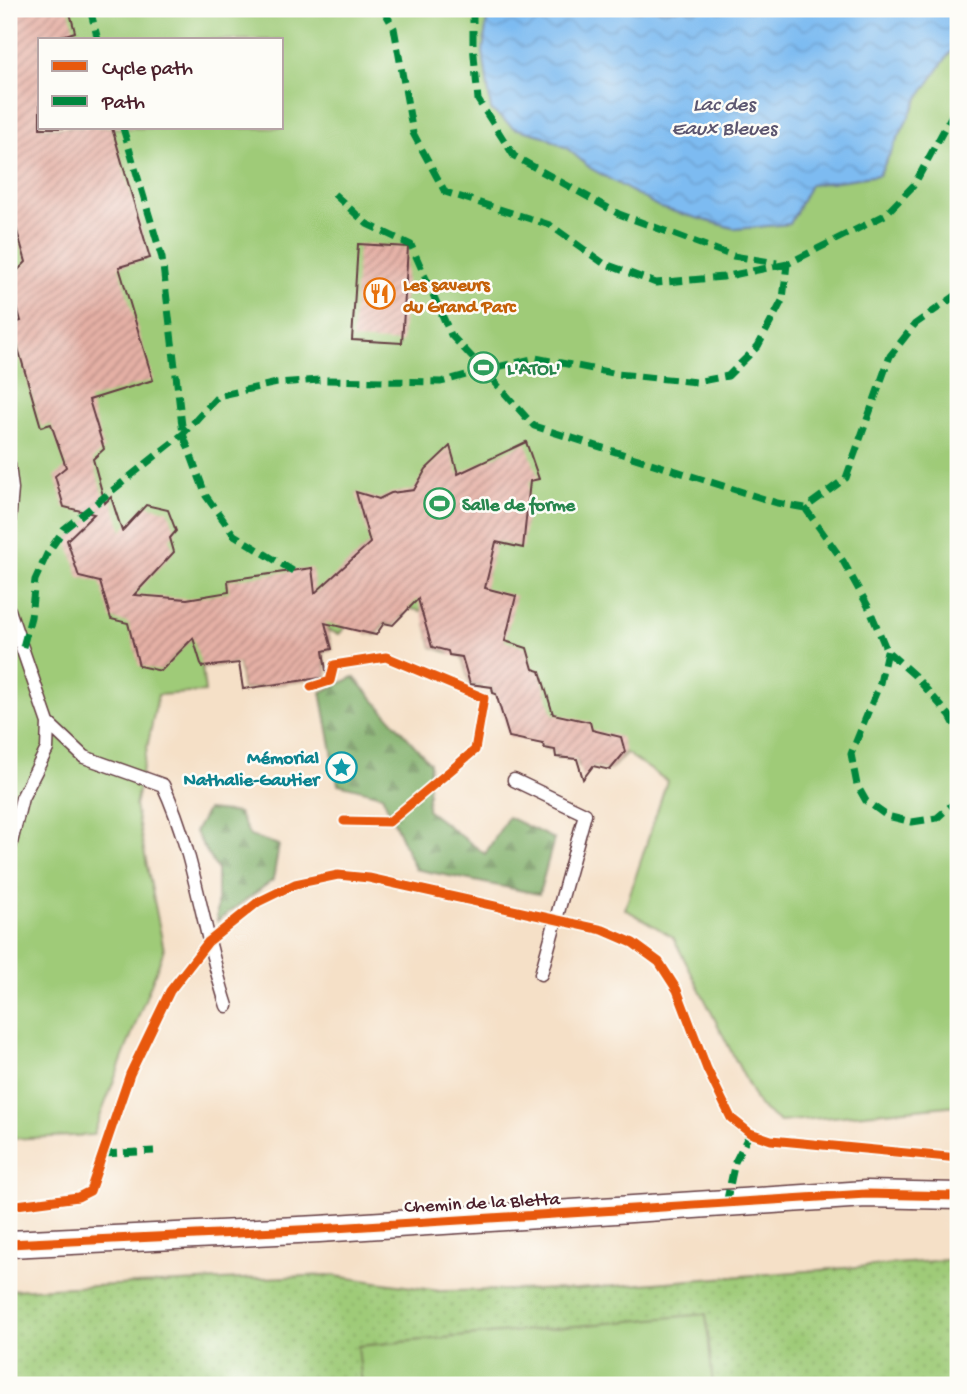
<svg xmlns="http://www.w3.org/2000/svg" width="967" height="1394" viewBox="0 0 967 1394" font-family="'Gochi Hand',sans-serif">
	<style>
		.grass { fill: url(#grass-dots); stroke: #747552; stroke-width: 2 }
		.forest { fill: url(#forest-firs); stroke: #64674a; stroke-width: 2 }
		.garden { fill: #9fcb78; stroke: #747552; stroke-width: 2; fill-rule: evenodd }
		.water { fill: url(#water-waves); stroke: #646d8e; stroke-width: 2 }
		.building { fill: url(#building-hatch) }
		.lines { fill: none; stroke-linecap: round; stroke-linejoin: round }
		.service-casing { stroke: #643c42; stroke-width: 15 }
		.minor-casing { stroke: #643c42; stroke-width: 29 }
		.service { stroke: #fff; stroke-width: 12 }
		.minor { stroke: #fff; stroke-width: 26 }
		.quiet { stroke: #00873e; stroke-width: 7; stroke-dasharray: 14 7; stroke-linecap: butt }
		.cycleway-casing { stroke: #fdfcf7; stroke-width: 13 }
		.cycleway { stroke: #e8590c; stroke-width: 9 }
		.labels { text-anchor: middle; stroke-width: 5; stroke-linejoin: round; paint-order: stroke }
		.food-label { font-size: 19px; font-weight: bold; fill: #c56008; stroke: #fdfcf7; text-anchor: start }
		.leisure-label { font-size: 19px; font-weight: bold; fill: #27864d; stroke: #fdfcf7; text-anchor: start }
		.culture-label { font-size: 19px; font-weight: bold; fill: #0d838f; stroke: #fdfcf7; text-anchor: end }
		.street-label { font-size: 19px; fill: #4a1f2b; stroke: #fdfcf7 }
		.water-label { font-size: 21px; font-style: italic; fill: #5c5670; stroke: #fdfcf7 }
	</style>
	<defs>
		<pattern id="grass-dots" width="8" height="8" patternUnits="userSpaceOnUse" patternTransform="scale(1.75)"><rect width="8" height="8" fill="#9fcb78"/><path d="M2 2h.1M6 6h.1" fill="none" stroke="#8aae68" stroke-width="1.8" stroke-linecap="round"/></pattern>
		<pattern id="forest-firs" width="22" height="20" patternUnits="userSpaceOnUse" patternTransform="scale(1.75)"><rect width="22" height="20" fill="#7faf68"/><path d="M5 1l3.5 6h-7zM16 11l3.5 6h-7z" fill="#6a8e56"/></pattern>
		<pattern id="water-waves" width="16" height="10" patternUnits="userSpaceOnUse" patternTransform="scale(1.75)"><rect width="16" height="10" fill="#7dbbf1"/><path d="M0 5q4-4 8 0t8 0" fill="none" stroke="#6ea0cf"/></pattern>
		<pattern id="building-hatch" width="6" height="6" patternUnits="userSpaceOnUse" patternTransform="scale(1.75)"><rect width="6" height="6" fill="#e5b0a5"/><path d="M-1 1l2-2M0 6l6-6M5 7l2-2" fill="none" stroke="#bc8f87"/></pattern>
	</defs>
	<rect width="100%" height="100%" fill="#fdfcf7"/>
	<filter id="ink" filterUnits="userSpaceOnUse"><feTurbulence type="fractalNoise" baseFrequency=".0143" numOctaves="2"/><feDisplacementMap in="SourceGraphic" scale="14" xChannelSelector="R" yChannelSelector="G"/><feConvolveMatrix kernelMatrix="1 2 1 2 8 2 1 2 1" color-interpolation-filters="sRGB"/></filter>
	<filter id="wash" filterUnits="userSpaceOnUse"><feTurbulence type="fractalNoise" baseFrequency=".00686" numOctaves="4" result="noise"/><feDisplacementMap in="SourceGraphic" scale="28" xChannelSelector="R" yChannelSelector="G"/><feGaussianBlur stdDeviation="1.57" result="paint"/><feColorMatrix in="noise" values="0 0 0 0 0 0 0 0 0 0 0 0 0 0 0 0 0 1.4 0 .05"/><feComposite in="paint" operator="in"/></filter>
	<g filter="url(#wash)">
		<rect width="100%" height="100%" fill="#f5e0c7"/>
		<path class="grass" d="M958,1259V1385H9V1290L328,1275L440,1291L578,1289Z"/>
		<path class="forest" d="M354,677L430,763L427,810L485,854L508,817L554,839L539,894L415,869L382,795L338,784L321,692Z
			M207,810L238,813L250,836L279,845L273,880L217,921V869L195,832Z"/>
		<path class="garden" d="M9,9H958V1105L780,1122L759,1106L673,937L625,909L667,781L626,753L610,770L594,766L591,769L579,767L576,755L570,754L566,758L556,757L555,750L544,748L541,736L502,696L493,693L491,685L481,683L480,686L470,684L462,657L432,647L426,624L434,614L403,607L404,614L393,625L384,624L376,635L367,633L365,627L351,622L339,634L327,630L332,649L323,651L327,677L243,689L239,663L202,667L205,692L158,695L135,806L164,950L93,1135L9,1139ZM40,40H282V128H40Z
			M706,1314L713,1385H362L358,1346Z"/>
		<path class="water" d="M488,9H958V41L918,99L879,175L810,185L790,224L736,229L661,208L590,168L568,149L544,136L514,128L491,110L483,52Z"/>
		<g id="blocks">
			<path class="building" d="M9,9H69L75,32L49,40H40V128H112L150,258L119,267L153,380L89,400L104,449L93,459L105,503L111,497L122,531L146,505L168,510L176,531L170,538L174,552L134,595L187,599L229,592L228,580L312,568L315,593L370,543L356,492L379,499L391,493L414,490L426,469L450,446L458,474L526,442L539,479L530,481L523,548L496,542L485,588L516,596L505,641L527,648L533,669L540,671L553,714L590,722L592,730L621,737L625,752L610,770L593,766L583,779L577,759L556,757L555,750L544,748L543,744L509,737L496,694L493,693L492,687L470,684L462,657L449,655L448,651L432,647L418,599L393,625L384,623L376,635L325,623L332,649L323,651L327,677L243,689L239,663L202,667L193,638L161,671L139,666L128,623L111,619L100,582L79,577L67,540L94,514L64,507L55,476L66,467L51,424L41,427L11,324L21,321L9,279L26,262L9,204Z
				M358,244L408,247L402,343L352,340Z"/>
		</g>
	</g>
	<g filter="url(#ink)">
		<use href="#blocks" fill-opacity="0" stroke="#643c42" stroke-width="2"/>
		<g class="lines">
			<defs>
				<path id="service" d="M9,465L12,489L9,523
					M9,610L48,723L84,757L163,785C195,853 203,934 227,1006
					M514,780L585,814L541,974
					M9,851L22,798L47,749L48,723"/>
				<path id="minor" d="M9,1244L319,1229L866,1194L958,1196"/>
			</defs>
			<use href="#service" class="service-casing"/>
			<use href="#minor" class="minor-casing"/>
			<use href="#service" class="service"/>
			<use href="#minor" class="minor"/>
			<path class="quiet" d="M90,9L98,40
				M383,9L394,28L413,133L445,192L550,225L603,263L656,283L723,277L787,264
				M473,9V44L478,100L514,156L619,214L733,256L777,263
				M123,128L162,258L183,434L206,496L234,535L293,571
				M334,194L367,224L411,245L451,335L484,370L536,358L618,374L696,382L728,376L758,346L783,299L787,264L885,215L914,185L958,104
				M805,508L843,561L869,608L887,651L914,675L950,716L958,731
				M23,647L31,617L35,580L47,554L64,529L183,434L218,396L277,383L321,380L441,382L484,370L534,426L777,503L805,508L846,478L890,356L915,324L958,294
				M887,651L880,683L851,754L857,785L866,801L887,816L912,822L937,818L953,804L958,794
				M103,1154L154,1151
				M726,1204L735,1162L750,1133"/>
			<defs>
				<path id="cycleway" d="M311,687L330,681L334,665L386,657L484,698L475,750L389,822L344,821
					M9,1206L78,1197L90,1191L130,1074L170,991L208,942L258,902L295,884L338,875L369,878L603,930L633,943L659,962L677,990L707,1069L731,1118L750,1133L771,1140L958,1158
					M9,1244L319,1229L866,1194L958,1196"/>
			</defs>
			<use href="#cycleway" class="cycleway-casing"/>
			<use href="#cycleway" class="cycleway"/>
		</g>
	</g>
	<defs>
		<symbol id="restaurant-ring" viewBox="-11 -11 22 22"><circle r="9.5" fill="#fdfcf7" stroke="#e8710a" stroke-width="1.5"/><path d="M-5-6h1v4h1v-4h1v4h1v-4h1v5L-1.5 .5V6h-2V.5L-5-1ZM5-6V6H3V1.5H1.5Q1.5-4 5-6Z" fill="#e8710a"/></symbol>
		<symbol id="stadium-ring" viewBox="-11 -11 22 22"><circle r="9.5" fill="#fdfcf7" stroke="#2e9e5b" stroke-width="1.5"/><path d="M0-5a6.5 5 0 1 0 0 10a6.5 5 0 1 0 0-10ZM-3.5-1.8h7v3.6h-7Z" fill="#2e9e5b"/></symbol>
		<symbol id="sight-ring" viewBox="-11 -11 22 22"><circle r="9.5" fill="#fdfcf7" stroke="#0f9aa8" stroke-width="1.5"/><path d="M0-6L1.8-2.2L6-1.7L2.9 1.2L3.7 5.4L0 3.3L-3.7 5.4L-2.9 1.2L-6-1.7L-1.8-2.2Z" fill="#0f9aa8"/></symbol>
	</defs>
	<g fill-rule="evenodd">
		<use href="#restaurant-ring" x="362" y="276" width="35" height="35"/>
		<use href="#stadium-ring" x="466" y="350" width="35" height="35"/>
		<use href="#stadium-ring" x="422" y="486" width="35" height="35"/>
		<use href="#sight-ring" x="324" y="750" width="35" height="35"/>
	</g>
	<g class="labels">
		<g class="food-label">
			<text x="403" y="290">Les saveurs<tspan x="403" dy="22">du Grand Parc</tspan></text>
		</g>
		<g class="leisure-label">
			<text x="507" y="374">L'ATOL'</text>
			<text x="462" y="510">Salle de forme</text>
		</g>
		<g class="culture-label">
			<text x="319" y="763">Mémorial<tspan x="319" dy="22">Nathalie-Gautier</tspan></text>
		</g>
		<g class="street-label">
			<text transform="translate(482 1201) rotate(-3)" y="7">Chemin de la Bletta</text>
		</g>
		<g class="water-label">
			<text x="724" y="110">Lac des<tspan x="724" dy="24">Eaux Bleues</tspan></text>
		</g>
	</g>
	<rect width="967" height="1394" fill="none" stroke="#fdfcf7" stroke-width="35"/>
	<rect x="38" y="38" width="245" height="91" fill="#fdfcf7" stroke="#b5a4a5" stroke-width="2"/>
	<rect x="52" y="61" width="35" height="10" fill="#e8590c" stroke="#b5a4a5" stroke-width="2"/>
	<text x="102" y="74" font-size="21" fill="#4a1f2b">Cycle path</text>
	<rect x="52" y="96" width="35" height="10" fill="#00873e" stroke="#b5a4a5" stroke-width="2"/>
	<text x="102" y="108" font-size="21" fill="#4a1f2b">Path</text>
</svg>
